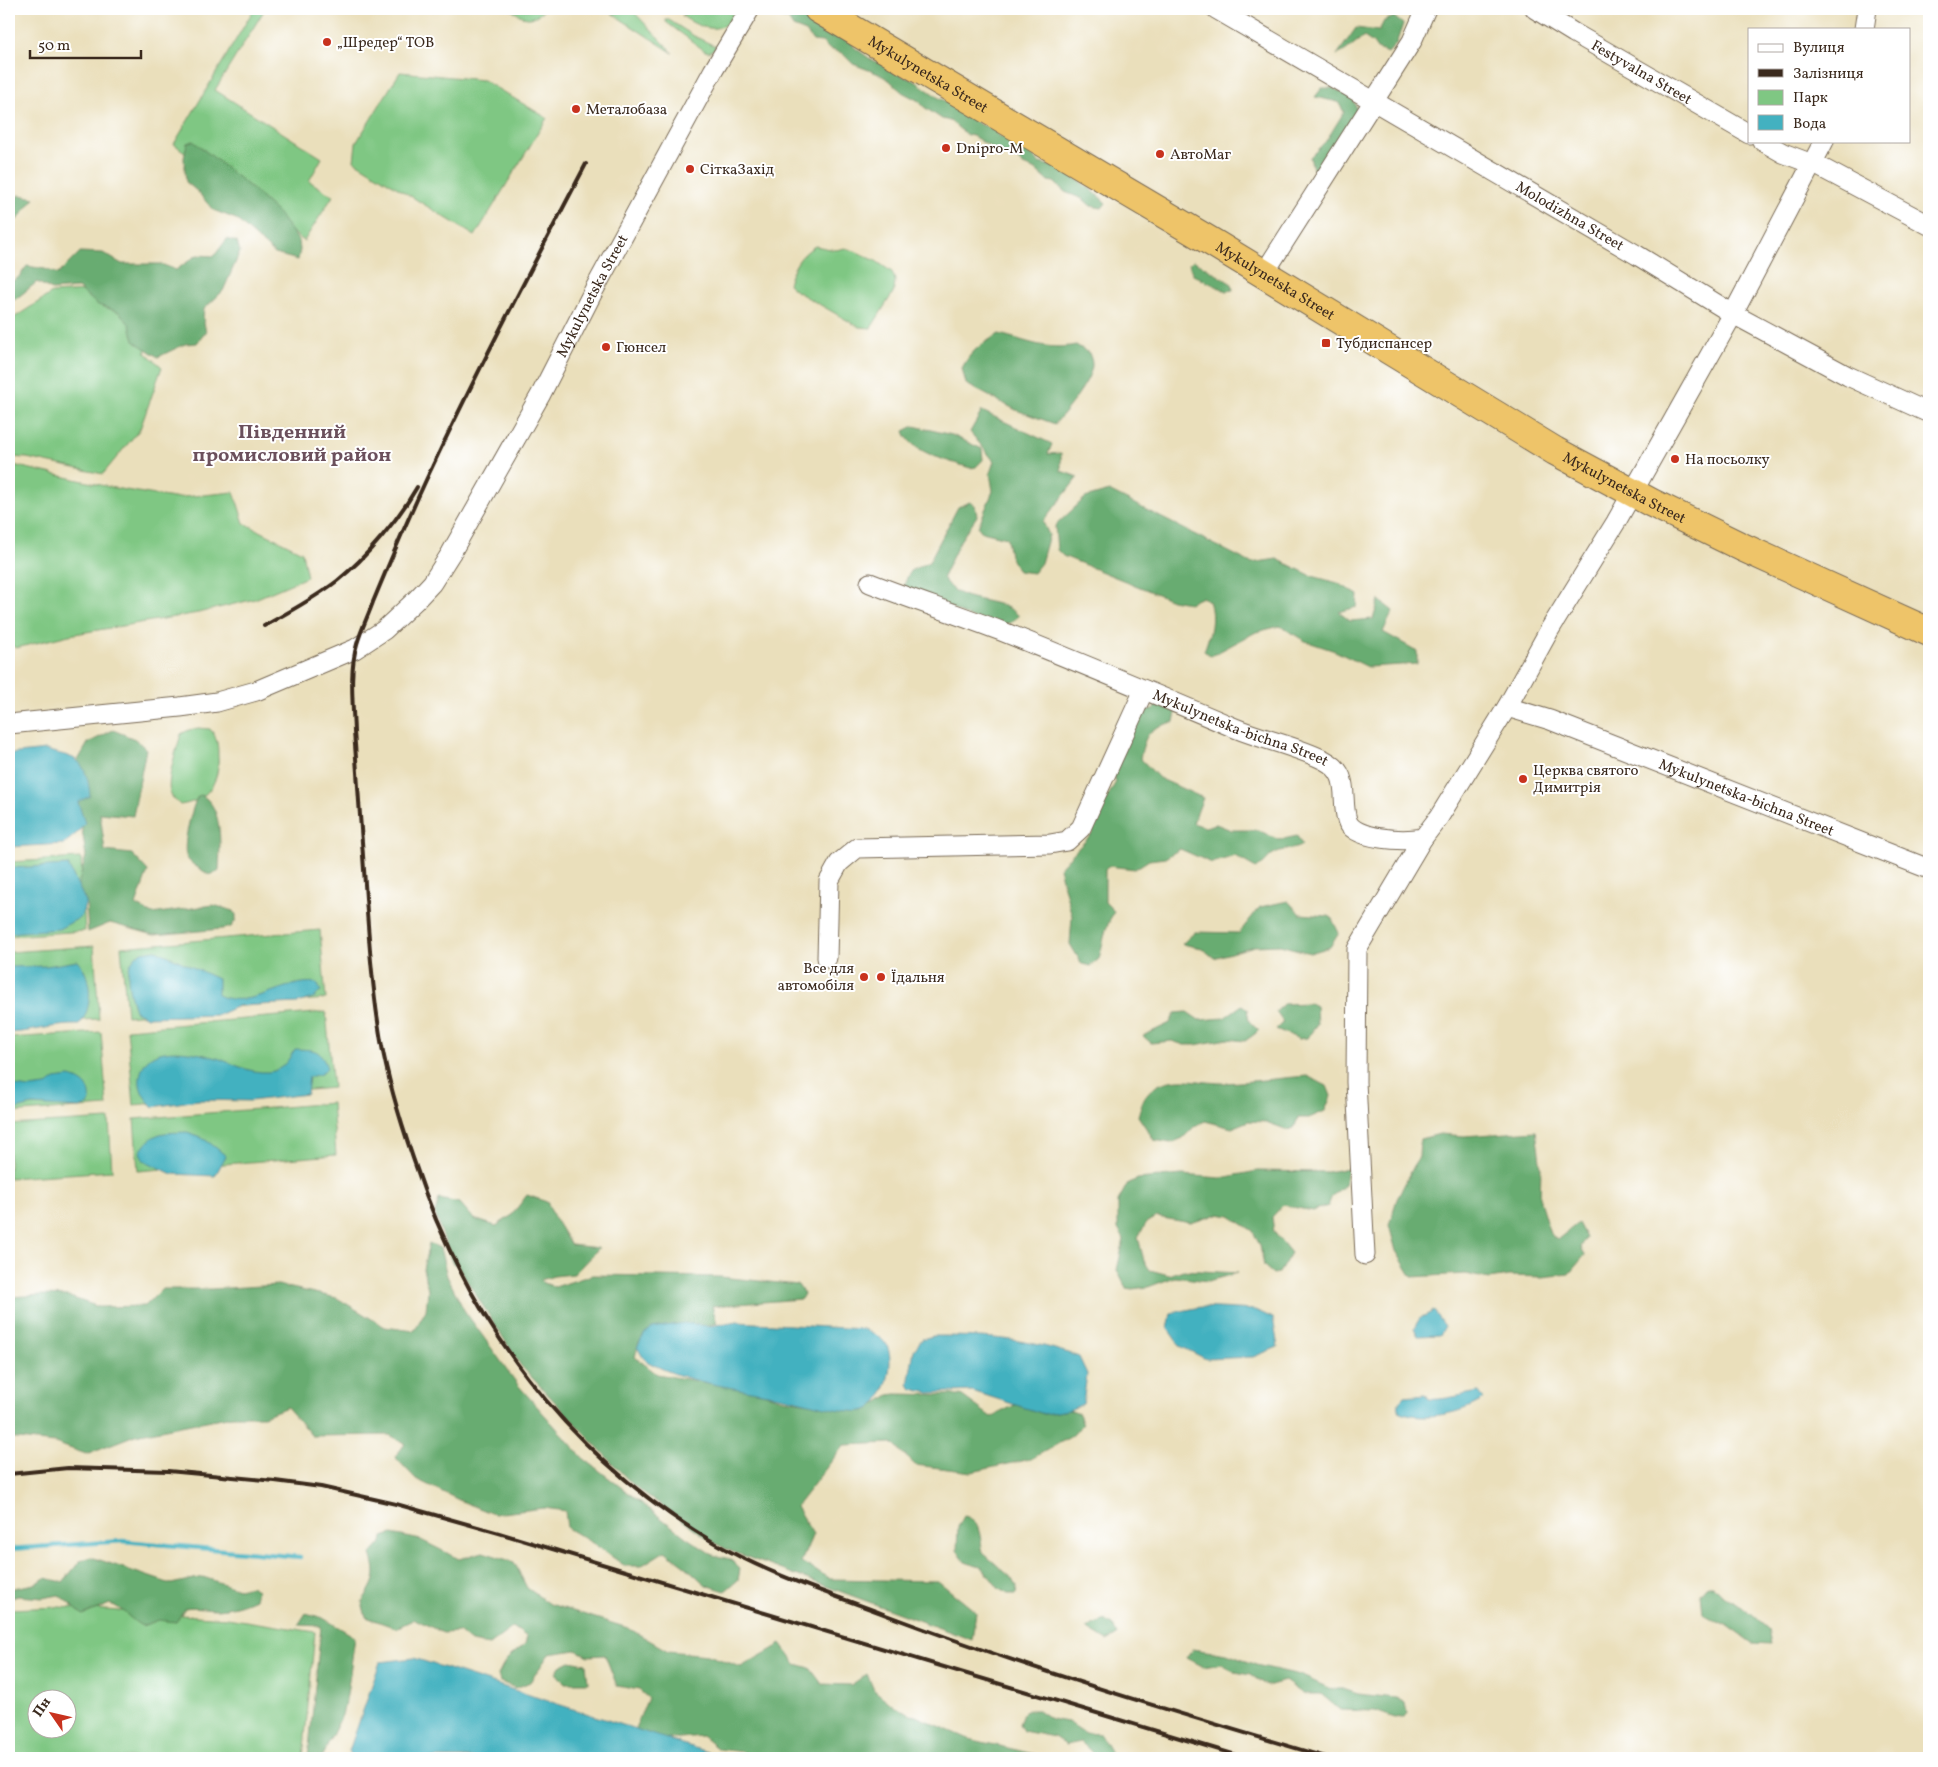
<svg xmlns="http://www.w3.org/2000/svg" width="1938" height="1767" viewBox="0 0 1938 1767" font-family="Vollkorn,serif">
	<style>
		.green { fill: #7fc783; stroke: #5d7850; fill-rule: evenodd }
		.forest { fill: #67ac71; stroke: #516b48 }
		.water { fill: #43b1c0; stroke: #3f6e6f }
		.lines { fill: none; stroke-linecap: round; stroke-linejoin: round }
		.stream { stroke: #43b1c0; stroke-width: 4.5 }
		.minor-casing { stroke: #786955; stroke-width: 21 }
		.highway-casing { stroke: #786955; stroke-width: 30 }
		.minor { stroke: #fff; stroke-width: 19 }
		.highway { stroke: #eec469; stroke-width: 28 }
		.rail { stroke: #3b2a1e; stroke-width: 4 }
		.poi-dot { fill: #c8321e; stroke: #fff; stroke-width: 2 }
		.labels { text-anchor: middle; stroke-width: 4; stroke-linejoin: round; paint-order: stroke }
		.poi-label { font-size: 15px; fill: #3b2a1e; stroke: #fff; text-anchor: start }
		.street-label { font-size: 15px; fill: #3b2a1e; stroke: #fff }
		.district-label { font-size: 20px; font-weight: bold; fill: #6b505c; stroke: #fff }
	</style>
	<rect width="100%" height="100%" fill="#fff"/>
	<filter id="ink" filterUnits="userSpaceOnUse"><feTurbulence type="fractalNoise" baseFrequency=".02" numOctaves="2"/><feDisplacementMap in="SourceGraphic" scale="10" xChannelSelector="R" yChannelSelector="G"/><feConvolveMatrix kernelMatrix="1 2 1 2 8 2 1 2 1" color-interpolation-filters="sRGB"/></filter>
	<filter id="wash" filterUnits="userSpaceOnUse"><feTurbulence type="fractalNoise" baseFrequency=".0096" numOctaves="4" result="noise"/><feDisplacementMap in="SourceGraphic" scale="20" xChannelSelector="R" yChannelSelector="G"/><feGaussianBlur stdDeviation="1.12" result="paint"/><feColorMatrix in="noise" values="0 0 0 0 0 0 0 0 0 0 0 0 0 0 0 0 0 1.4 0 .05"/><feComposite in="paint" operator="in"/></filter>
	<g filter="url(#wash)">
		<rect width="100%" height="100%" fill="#eadfbb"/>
		<path class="green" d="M254,9H265L215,90L322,158L309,181L333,196L304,241L174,144Z
			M510,9H545C529,23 526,19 510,9Z
			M605,9H631L673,53Z
			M687,9H737C725,37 702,30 682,16Z
			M666,20H669L694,36L717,47L709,52L705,51L666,22Z
			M400,72L483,80L547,118L475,236L354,161L356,143Z
			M815,246L836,250L845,248L855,251L876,261L892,272L895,280L894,291L871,328L859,327L796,291L788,284C793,267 800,255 815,246Z
			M103,290L156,330L145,352L162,367L140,429L103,474L27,458L9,457V321L52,293Z
			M9,464L114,488L173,498L234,492L244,523L302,552L307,577L255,599L198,613L69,635L16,648L9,644Z
			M198,728L210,729C217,737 218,744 218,755C220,782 208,801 180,805C177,802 172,798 170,793C166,779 177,749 181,734L189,730Z
			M81,858L85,931L9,936V862Z
			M320,930L326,999L127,1016L121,947Z
			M94,946L99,1019L9,1024V952Z
			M326,1012L333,1088L134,1105L127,1029Z
			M101,1032L107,1106L9,1113V1038Z
			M332,1103L336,1155L138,1171L134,1119Z
			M109,1119L112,1171L9,1178V1125Z
			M59,1607L227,1618L315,1632L303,1758H9V1609ZM38,1700H68V1730H38Z"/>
		<path class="forest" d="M769,9H785L787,12L795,11L810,22L823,26L829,33H837L851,41L854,47L873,61L889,65L893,72L915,81L939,98L952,104L958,111L967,113L979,124L994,129L999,136L1005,137L1029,151L1039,163L1056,167L1068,173L1093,191L1106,203L1102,208L1091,206L1083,199L1065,192L1054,182L1048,181L1036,170L1023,165L1016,158L1001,154L973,136L967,135L950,121L942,119L924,107L919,101L902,92L889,80L879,74L853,64L842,53L829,49L822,42L813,41L806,32L793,27L788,19C782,18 772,15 769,9Z
			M1394,17L1403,24L1396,44L1388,53L1377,49L1373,43L1364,37C1353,43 1348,51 1337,55L1356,28L1379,31L1384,21Z
			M1322,88H1333L1353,99L1357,110L1322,170L1313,169L1310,157L1326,141L1344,112L1338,102L1315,97Z
			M193,141L249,186L277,212L299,241L300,250L298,260L275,254L236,219L213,210L198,192L186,182L184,158L187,143Z
			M20,195L35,198L17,220L9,214V200Z
			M227,239L237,242L240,252L223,291L204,309L203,318L206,332L197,343L185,344L158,357L134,341L130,325L119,312L98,305L78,288L52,290L37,282L16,299H12L9,293V283L18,278L27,266L45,269L58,274L80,252L103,253L122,264H161L176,270L197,255L214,256Z
			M1193,260L1232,284L1233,290L1226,291L1193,275L1189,264Z
			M999,334C1028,341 1046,351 1076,345L1089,353C1090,356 1092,360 1092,364C1093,379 1065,412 1055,424L1016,410L966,384L962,368C972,349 982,344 999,334Z
			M982,411L1052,444L1048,454L1061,453V471L1078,477L1043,522L1049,535L1041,563L1033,573L1018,571L1010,556L1007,538L982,532L978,527L993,491L990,473L994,461L970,432Z
			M914,426L952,435L982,449L983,460L976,467L970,468C950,461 910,453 904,431Z
			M1109,491L1251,563L1277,559L1312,576L1338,583L1358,595L1357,607L1339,612L1350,621L1373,619L1379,600L1393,611L1383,632L1417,651V664L1368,667L1335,651L1305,641L1280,626L1256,632L1211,656L1204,651C1210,635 1215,618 1209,601L1202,597L1189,603L1172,600L1063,556L1057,550L1055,526L1085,498Z
			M970,502L975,505L977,516L960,541L943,577C956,607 999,594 1019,616L1010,623L992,626L907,591L904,585L910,571L929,562L958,507Z
			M1159,703L1176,711L1174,722C1148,728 1146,733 1140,758L1159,778L1203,798L1193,823L1205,827L1216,824L1231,830H1258L1279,840L1297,836L1302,845C1293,851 1284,848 1275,853C1267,857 1266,864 1256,868L1235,856L1212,863L1180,849L1165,858L1149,860L1135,869L1108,866L1105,869V902L1114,911L1106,929L1099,959L1090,966L1082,964L1070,944L1072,916L1059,868L1092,834L1097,815L1116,782L1111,767L1135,711L1153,709Z
			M113,730L135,739L146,749L133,816L100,813L105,851L132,854L148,871L136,905L152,914L213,905L234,911L236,915V920L231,927L222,929L154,935L110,923L88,932L86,902L77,889L86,856L73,769L88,743Z
			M201,795C224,806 220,848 219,869L218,872L209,875C203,870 191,865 187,858C181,848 192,806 198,796Z
			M1288,901L1300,914L1328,916L1331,917L1339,933L1330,947L1310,953L1280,945L1254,946L1214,958L1202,948L1182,944L1195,932L1239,933L1260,907Z
			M1310,1003L1316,1006L1317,1025L1307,1038L1299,1039L1276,1029L1283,1022L1276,1012L1283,1004Z
			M1242,1005L1247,1009L1249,1021L1259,1031L1245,1041L1227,1039L1195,1045H1184L1172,1041L1151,1043L1143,1036L1170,1023L1175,1013L1187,1012L1199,1020L1224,1018Z
			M1307,1076L1327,1086L1331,1096L1325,1111L1309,1118H1298L1294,1128L1288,1130L1266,1122L1248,1121L1232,1128L1205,1121L1195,1126L1183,1138L1171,1143L1154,1140L1138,1116C1141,1106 1143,1096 1152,1089C1173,1073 1199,1083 1223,1083C1251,1082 1279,1078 1307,1076Z
			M1536,1131L1541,1168L1540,1201L1550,1234L1557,1240L1578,1223L1586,1238L1581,1247L1585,1255L1569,1274L1543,1277L1509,1276L1489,1279L1465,1274L1412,1277L1396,1251L1389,1225L1397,1199L1419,1156L1420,1139L1440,1134L1464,1136Z
			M1348,1168L1345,1185L1332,1196L1328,1206L1312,1211L1283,1205L1272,1217L1274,1232L1291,1253L1279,1273L1273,1274L1264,1266L1260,1246L1253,1231L1230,1216L1218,1214L1191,1223L1157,1217L1147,1222L1138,1237L1144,1261L1150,1270L1169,1275L1183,1270L1238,1273L1208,1281L1175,1277L1148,1287L1132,1289L1126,1288L1117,1270L1124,1239L1118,1229V1201L1128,1183L1138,1179L1182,1175L1221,1178L1257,1171L1328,1172Z
			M527,1195L547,1202L555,1219L571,1245L599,1248L574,1274L554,1276L541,1280L544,1283L555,1287L592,1275L721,1277L798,1285L804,1294L801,1299L712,1306L717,1323L639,1342L635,1357L657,1374L759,1392L783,1399L865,1411L889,1395L895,1394L961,1395L991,1417L1017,1404L1044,1414L1069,1410L1079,1414L1083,1424L1072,1436L1031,1459L972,1472L915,1465L892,1443L844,1445L796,1507L813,1534L801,1562L830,1579L938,1581L976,1612L972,1640L728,1550L713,1542L633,1485L521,1366L457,1265L452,1263L435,1213L439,1199L460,1203L474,1219L496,1226L511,1216Z
			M429,1243L440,1248L447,1276L464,1310L518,1385L583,1458L687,1538L713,1555L730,1559L740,1569L738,1580L725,1591L706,1585L685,1566L665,1551L641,1566H625L594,1544L567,1528L565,1511L544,1508L494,1514L461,1501L416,1479L395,1457L405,1444L390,1435L312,1436L287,1407L264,1416H232L135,1435L86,1454L55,1443L9,1438V1297L43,1295L67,1296L99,1307L145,1306L162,1289H211L278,1285L337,1298L385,1327L414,1331L426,1310L428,1290L423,1269Z
			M964,1516C981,1519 980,1539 983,1553L1013,1579L1017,1587L1016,1594H1008L999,1589L983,1568L965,1562L957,1550L958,1527Z
			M392,1534L421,1540L459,1559L483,1552L514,1562L527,1588L550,1604L628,1628L668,1651L708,1655L741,1667L781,1644L796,1664L810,1668L822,1684L851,1685L867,1674L874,1690L895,1707L969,1739L1051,1758H757L742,1752L718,1749L702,1736L647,1741L633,1733L648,1698L639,1690L617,1686L605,1655L588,1656L576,1650L549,1654L530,1682L516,1688L500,1682L498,1675L506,1660L525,1644L527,1637L513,1627L489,1645L471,1642L459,1632L443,1633L415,1619L396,1628L366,1617L362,1602C374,1583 379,1577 371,1554L382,1542L383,1537Z
			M91,1557L171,1584L203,1577L239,1589L250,1586L257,1590L255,1599C243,1605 230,1608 217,1609C206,1609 196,1606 185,1608L176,1622L159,1620L142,1626C130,1620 123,1608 110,1604L83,1615L59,1595L43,1598L18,1596L9,1599V1589L34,1584L45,1578L63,1582L80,1561Z
			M1708,1586H1713L1724,1597L1743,1607L1768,1629L1771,1644L1752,1643L1727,1625L1703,1613L1701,1594Z
			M306,1613L323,1618L355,1637L347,1695L342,1715L321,1758H308L321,1626L298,1625Z
			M1104,1620L1113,1625L1117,1635L1107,1641L1086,1628Z
			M1192,1649L1227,1654L1256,1665L1300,1675L1331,1689H1343L1358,1694L1396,1698L1405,1703L1407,1713L1404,1717L1395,1718L1375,1711L1340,1710L1321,1694H1303L1285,1681L1267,1686L1251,1675L1235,1672L1222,1664L1203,1667L1186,1658Z
			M570,1661L586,1664L588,1683H565L556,1673L560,1666Z
			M1027,1710H1038L1051,1719L1068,1722L1085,1733L1100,1734L1110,1751V1758H1098L1081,1742L1066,1745L1054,1737L1023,1731L1019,1724L1023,1714Z"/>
		<path class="water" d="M46,750C54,753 65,754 73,758C86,764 89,783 90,796L78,802L85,823L77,833L64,844L9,847V754Z
			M68,865L86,902L81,917L59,929L9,933V868Z
			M156,950L218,979V995C251,1011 284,978 317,983L321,991L315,997L298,1003L238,1006L218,1015L147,1017L135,1011C130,993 120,966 140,953C144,951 151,951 156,950Z
			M78,961C93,978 93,1009 79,1025C55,1024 33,1032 9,1033V967L46,966Z
			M295,1049C315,1050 320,1048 327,1068L321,1074L309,1077L307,1094L250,1101L198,1100L153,1107C146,1099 142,1095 140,1085C139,1078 141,1069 145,1063C158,1043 201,1053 220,1059C236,1065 250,1073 268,1072C283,1071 288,1060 295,1049Z
			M70,1077C83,1080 94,1089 89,1104L80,1108L32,1105L9,1111V1085L29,1088L46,1086L55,1079Z
			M187,1132C203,1136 214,1146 226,1156L215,1176L172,1174L143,1160L140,1152C154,1130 163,1133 187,1132Z
			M1201,1307L1255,1310L1273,1318L1278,1347L1253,1357L1206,1359L1180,1346L1168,1329L1171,1313Z
			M1434,1311L1445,1326L1440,1335L1418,1336L1414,1328L1420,1318Z
			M737,1322L863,1329C873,1333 882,1337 887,1346C896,1363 884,1408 863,1411C845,1414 807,1402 788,1398C741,1388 691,1385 648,1362C643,1359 640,1352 637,1347L645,1333L652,1328L684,1323L709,1326Z
			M933,1336C986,1336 1029,1338 1079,1357L1087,1374L1083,1404L1069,1410L1044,1414L972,1391L929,1393L912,1389L908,1385L914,1350L922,1339Z
			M1479,1392L1484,1399C1461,1414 1425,1421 1400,1412C1397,1405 1399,1401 1404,1396L1426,1394L1429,1399C1440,1401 1465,1394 1479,1392Z
			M414,1658L726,1758H353L349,1751L380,1662Z"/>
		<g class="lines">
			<path class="stream" d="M9,1549L123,1541L300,1557"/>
		</g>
	</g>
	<g filter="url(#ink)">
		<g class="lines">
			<defs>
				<g id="minor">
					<path id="s1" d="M1216,9L1637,255L1733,314L1848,376L1929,413"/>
					<path id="s2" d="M1535,9L1574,33L1749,134"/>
					<path d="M1864,29L1867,9"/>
					<path d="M1762,141L1783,153L1820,167L1929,225"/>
					<path d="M1263,275L1412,41L1426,9"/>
					<path id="s3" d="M870,583C913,600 957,614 1001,631C1079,662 1157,695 1235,728C1264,740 1296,746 1324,760C1352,774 1340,797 1347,820C1353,841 1406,841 1423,838L1439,817L1507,707L1550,629L1616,522L1733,314L1824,141"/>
					<path id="s4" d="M1507,707L1550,720L1929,869"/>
					<path id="s5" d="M9,724L180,707L217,702L256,691L355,649L384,630L416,600L432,583L451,553L541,394L594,290L713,71L750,9"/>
					<path d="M827,958L829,881L839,863L857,848L1050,844L1067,841L1081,828L1144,690"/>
					<path d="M1365,1255L1356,1082L1357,949L1423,838"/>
				</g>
				<g id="highway">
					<path id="s6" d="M818,9L1215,244L1555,451L1652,503L1742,547L1929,632"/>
				</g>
			</defs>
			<use href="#minor" class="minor-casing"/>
			<use href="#highway" class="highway-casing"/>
			<use href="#minor" class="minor"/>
			<use href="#highway" class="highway"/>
			<path class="rail" d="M586,164C531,269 476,373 426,480C407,521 390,561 373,602C368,616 361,630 357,644C349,671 353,703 354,732C357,768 359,805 362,842C367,908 370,975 381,1041C388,1081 400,1120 413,1158C466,1320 566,1454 713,1542C767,1574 828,1593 886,1615C1032,1670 1180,1714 1329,1758
				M264,626C289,612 315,598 337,581C367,557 398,520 417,487
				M9,1474L68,1468L168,1471L275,1481L321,1487L396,1504L499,1533L1246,1758"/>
		</g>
	</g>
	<g class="poi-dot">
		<circle cx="327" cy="42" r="5"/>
		<circle cx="576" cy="109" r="5"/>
		<circle cx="946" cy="148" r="5"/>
		<circle cx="1160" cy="154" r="5"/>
		<circle cx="690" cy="169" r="5"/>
		<rect x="1321" y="338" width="10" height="10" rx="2.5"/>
		<circle cx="606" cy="347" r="5"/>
		<circle cx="1675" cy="459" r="5"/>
		<circle cx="1523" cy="779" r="5"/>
		<circle cx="864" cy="977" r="5"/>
		<circle cx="881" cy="977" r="5"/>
	</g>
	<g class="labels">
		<g class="poi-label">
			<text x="337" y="47">„Шредер“ ТОВ</text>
			<text x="586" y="114">Металобаза</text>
			<text x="956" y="153">Dnipro-M</text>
			<text x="1170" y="159">АвтоМаг</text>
			<text x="700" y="174">СіткаЗахід</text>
			<text x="1336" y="348">Тубдиспансер</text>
			<text x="616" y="352">Гюнсел</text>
			<text x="1685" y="464">На посьолку</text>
			<text x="1533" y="775">Церква святого<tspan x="1533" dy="17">Димитрія</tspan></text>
			<text x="854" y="973" text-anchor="end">Все для<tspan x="854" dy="17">автомобіля</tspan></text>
			<text x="891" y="982">Їдальня</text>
		</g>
		<g class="street-label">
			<text dy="5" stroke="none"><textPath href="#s2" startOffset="124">Festyvalna Street</textPath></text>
			<text dy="5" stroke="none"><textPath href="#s6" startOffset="128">Mykulynetska Street</textPath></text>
			<text dy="5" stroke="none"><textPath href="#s1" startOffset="410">Molodizhna Street</textPath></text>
			<text dy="5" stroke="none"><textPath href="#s6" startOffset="532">Mykulynetska Street</textPath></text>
			<text dy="5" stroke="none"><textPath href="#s5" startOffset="788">Mykulynetska Street</textPath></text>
			<text dy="5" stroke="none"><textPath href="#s6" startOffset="938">Mykulynetska Street</textPath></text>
			<text dy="5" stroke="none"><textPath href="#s3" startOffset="398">Mykulynetska-bichna Street</textPath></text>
			<text dy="5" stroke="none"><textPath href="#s4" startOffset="256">Mykulynetska-bichna Street</textPath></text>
		</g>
		<g class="district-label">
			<text x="292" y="438">Південний<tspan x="292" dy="23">промисловий район</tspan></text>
		</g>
	</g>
	<rect width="1938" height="1767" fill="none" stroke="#fff" stroke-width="30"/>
	<rect x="1748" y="28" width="162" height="115" fill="#ffffff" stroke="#b1aaa5"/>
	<rect x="1758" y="44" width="25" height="8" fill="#ffffff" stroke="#b1aaa5"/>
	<text x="1793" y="52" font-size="15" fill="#3b2a1e">Вулиця</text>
	<rect x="1758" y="69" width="25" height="8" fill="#3b2a1e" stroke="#b1aaa5"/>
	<text x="1793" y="78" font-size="15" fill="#3b2a1e">Залізниця</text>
	<rect x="1758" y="90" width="25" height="15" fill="#7fc783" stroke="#b1aaa5"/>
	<text x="1793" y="102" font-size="15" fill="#3b2a1e">Парк</text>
	<rect x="1758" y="115" width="25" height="15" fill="#43b1c0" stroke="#b1aaa5"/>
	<text x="1793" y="128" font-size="15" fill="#3b2a1e">Вода</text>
	<g transform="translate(52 1714) rotate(304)"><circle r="24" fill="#ffffff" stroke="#b1aaa5"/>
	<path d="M0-4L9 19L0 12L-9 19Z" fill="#c8321e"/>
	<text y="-8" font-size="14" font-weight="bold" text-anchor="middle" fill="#3b2a1e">Пн</text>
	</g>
	<path d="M30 50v8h111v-8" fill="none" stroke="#3b2a1e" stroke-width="2.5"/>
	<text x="38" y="50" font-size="15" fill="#3b2a1e" stroke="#ffffff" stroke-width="4" paint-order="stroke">50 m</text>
</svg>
